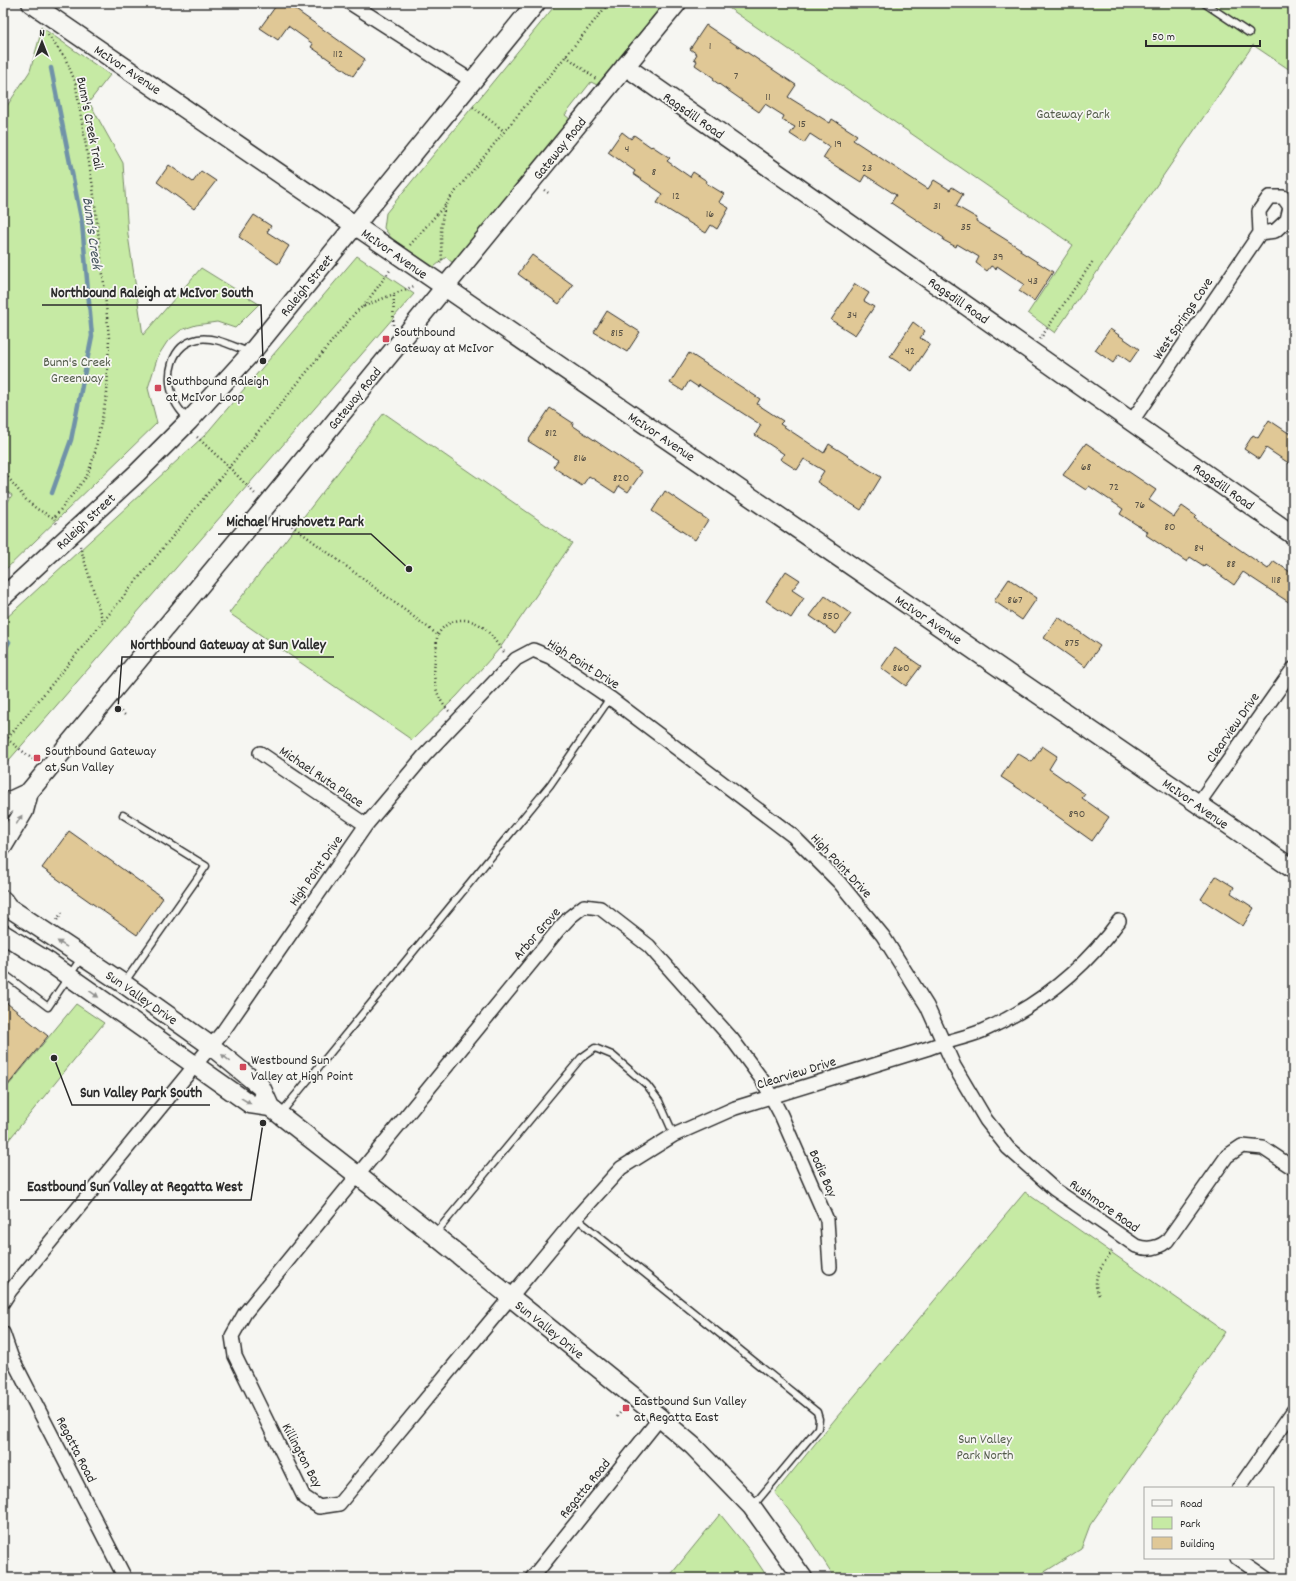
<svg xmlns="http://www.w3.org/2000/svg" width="1296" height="1581" viewBox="0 0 1296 1581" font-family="Dekko,sans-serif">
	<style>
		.green { fill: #c6eaa4; stroke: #788a68 }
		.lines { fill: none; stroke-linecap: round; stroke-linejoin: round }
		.stream { stroke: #6f92a8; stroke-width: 4.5 }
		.building { fill: #e0c896; stroke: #2b2b2b }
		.lane-casing { stroke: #2b2b2b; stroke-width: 9 }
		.street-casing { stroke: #2b2b2b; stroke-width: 16 }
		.secondary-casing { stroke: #2b2b2b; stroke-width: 21 }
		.path { stroke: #2b2b2b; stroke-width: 2.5; stroke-dasharray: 1 3; stroke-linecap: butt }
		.lane { stroke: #f6f6f2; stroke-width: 6 }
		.street { stroke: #f6f6f2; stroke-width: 13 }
		.secondary { stroke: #f6f6f2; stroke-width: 18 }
		.oneway { fill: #90908e }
		.poi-dot { fill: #d1495b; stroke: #f6f6f2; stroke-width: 1.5 }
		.labels { text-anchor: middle; stroke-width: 3.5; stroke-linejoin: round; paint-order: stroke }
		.number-label { font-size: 12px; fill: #585246 }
		.street-label { font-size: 14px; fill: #2b2b2b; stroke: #f6f6f2 }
		.park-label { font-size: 14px; fill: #525b49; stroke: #f6f6f2 }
		.poi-label { font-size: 14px; fill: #2b2b2b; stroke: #f6f6f2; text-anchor: start }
		.water-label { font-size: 15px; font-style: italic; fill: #47565f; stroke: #f6f6f2 }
		.leader { fill: none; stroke: #2b2b2b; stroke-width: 1.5 }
		.callout-dot { fill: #2b2b2b; stroke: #f6f6f2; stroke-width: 1.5 }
		.callout-label { font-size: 15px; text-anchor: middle; font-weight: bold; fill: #2b2b2b; stroke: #f6f6f2; stroke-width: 3.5; stroke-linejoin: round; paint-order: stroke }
	</style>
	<rect width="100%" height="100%" fill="#f6f6f2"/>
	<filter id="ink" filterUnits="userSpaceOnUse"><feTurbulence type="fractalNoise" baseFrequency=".025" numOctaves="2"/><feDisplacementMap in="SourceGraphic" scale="8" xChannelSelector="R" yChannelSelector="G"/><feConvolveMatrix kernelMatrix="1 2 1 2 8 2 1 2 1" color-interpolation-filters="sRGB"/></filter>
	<g filter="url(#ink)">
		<path class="green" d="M557,3H664L597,85L591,82L565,115L571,120L454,264L446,257L434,267L392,239L384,228L386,213Z
			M724,3H1293V72L1253,45L1055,333L1028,313L1073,245L723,4Z
			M41,27L110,75L89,102L123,163L128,235L143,335L201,268L259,304L235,328L217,322L196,325L181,330L167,342L158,356L148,388L157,423L3,572V510L12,495L3,489V112L30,71L40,36Z
			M357,256L414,294L3,767V621L205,435Z
			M384,413L572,543L500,648L457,696L412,740L229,613Z
			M76,1004L104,1023L3,1147V1092Z
			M1025,1192L1225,1332L1090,1525L1081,1549L1035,1578H835L802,1527L775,1493L836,1418Z
			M720,1514L750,1551L768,1578H668Z"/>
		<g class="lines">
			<path class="stream" d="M51,68L82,223L92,336L71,440L52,493
				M3,653L9,642"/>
		</g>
		<path class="building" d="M278,3H286L365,59L353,76L311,47L313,44L288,26L278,40L260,28Z
			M706,25L796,85L788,97L830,123L832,119L857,135L853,140L928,189L934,180L950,190L952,187L963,194L956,206L977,218L976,221L1021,249L1020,251L1053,272L1034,301L1019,291L1024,284L997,266L996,269L991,266L987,271L976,263L979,257L957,244L956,247L943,240L944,238L891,203L896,195L865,175L861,182L823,158L830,147L810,134L804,143L790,134L795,127L782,120L784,116L765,104L759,112L713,80L714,78L695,65L697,61L694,59L697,54L690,49Z
			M622,132L631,139L634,135L651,147L652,146L670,158L667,161L690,177L693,172L707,181L706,183L724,194L719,202L729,208L717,229L711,225L706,233L657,203L663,194L633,174L635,171L608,152Z
			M169,165L193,182L201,171L216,181L194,209L157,182Z
			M254,215L271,226L267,232L289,246L278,264L239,237Z
			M532,255L573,285L559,304L518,274Z
			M855,284L869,293L864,301L874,307L855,335L831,320Z
			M607,311L640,332L627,352L594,332Z
			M913,322L925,331L920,338L930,344L912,371L890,357Z
			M1110,329L1139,349L1130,362L1119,354L1113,363L1095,350Z
			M689,353L760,399L757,404L783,421L780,424L824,453L829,444L881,477L861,510L817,482L824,471L804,459L797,470L780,459L784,454L755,435L761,425L699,385L698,387L689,381L683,391L670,383Z
			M550,408L573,423L572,425L642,472L628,492L619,486L615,493L589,476L582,486L553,467L558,460L528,441Z
			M1269,420L1293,436V466L1266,448L1259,459L1244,449L1253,435L1258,438Z
			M1086,443L1156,490L1149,500L1174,517L1182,506L1196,516L1194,518L1268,569L1274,561L1293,574L1288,584L1293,588V605L1243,572L1234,585L1205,564L1204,566L1190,557L1187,562L1146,535L1148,532L1120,514L1123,509L1089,486L1086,490L1063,475Z
			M665,491L708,520L695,540L652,511Z
			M786,571L800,580L792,590L804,598L791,618L766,601Z
			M1009,579L1037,598L1022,620L994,601Z
			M825,596L851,614L836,634L810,616Z
			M1058,617L1100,646L1085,667L1044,638Z
			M895,648L921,666L906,686L881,668Z
			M1042,746L1057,756L1049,769L1085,794L1082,798L1109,817L1092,841L1046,808L1047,807L1001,777L1017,753L1032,762Z
			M69,831L163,898L137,935L42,868Z
			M1216,876L1234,887L1231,893L1254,908L1243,926L1201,899Z
			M3,1000L48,1036L3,1091Z"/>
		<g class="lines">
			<defs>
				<path id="lane" d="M1204,3L1249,33
					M188,420C183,413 176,407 174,399C165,376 170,345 198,339C215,336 234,347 249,352
					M123,815L206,866L124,983
					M3,973L48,1007L82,957
					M281,1113L550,785L610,698
					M576,1218L817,1412L819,1419L818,1428L753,1506
					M435,1234L581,1058L595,1048L612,1055L647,1085L659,1101L674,1135"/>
				<path id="street" d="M350,3L472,81
					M1132,421L1260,233L1275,231L1287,220L1290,207L1283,197H1269L1259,211L1260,233
					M260,753L366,825
					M1198,804L1293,669
					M830,1267L827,1220L781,1115L763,1081L732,1039L649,946L600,908L584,906L570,917L559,929L245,1313L232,1336L235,1356L304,1497L319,1507L339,1504L576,1218L621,1168L674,1135L735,1108L929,1048C946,1041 965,1038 982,1031C1037,1007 1084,969 1119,921
					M3,1302L10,1291L224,1030L366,825L424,756L516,659L533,650L550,657L610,698L793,836L839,882L883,936L927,1006L954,1066L986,1120L1008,1148L1054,1189L1136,1246C1147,1250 1157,1249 1167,1241L1227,1156L1242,1146L1263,1148L1293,1168
					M3,1333L11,1356L125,1578
					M1239,1488L1293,1411
					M1237,1558L1266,1578
					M532,1578L660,1418"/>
				<path id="secondary" d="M31,3L1293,869
					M625,66L1293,535
					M3,597L137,473L189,421L251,353L536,3
					M3,808L12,800L29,792L266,506L677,3
					M3,846L24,811L29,792
					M3,900L8,907L124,984L211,1046L261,1087L270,1107L434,1235L660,1418L693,1446L752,1507L803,1578
					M3,934L50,963L250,1104L270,1107"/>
			</defs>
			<use href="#lane" class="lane-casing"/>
			<use href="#street" class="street-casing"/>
			<use href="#secondary" class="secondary-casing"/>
			<path class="path" d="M48,35L65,58L75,81L93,187L104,284L109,338L107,394L94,456L87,476L54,518L58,526
				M566,56L596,79
				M473,107L504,131
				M544,190L550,194
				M410,245L445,205
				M440,263L442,260C441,240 439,221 447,202L609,3
				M363,307L391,269
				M393,325L394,295
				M1040,339L1093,261
				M197,437L229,467L256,495
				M3,471L27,501L37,509L54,518
				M279,516L438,635
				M80,546L103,622
				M118,709L125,715
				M449,711C432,694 433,673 436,650C437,646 436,639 438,635C445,620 464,616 478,624C490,630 495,643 505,653
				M7,739L35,761
				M3,744L355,313L362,307L414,286
				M57,920L62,912
				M1099,1295C1090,1278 1103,1265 1112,1251
				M617,1417L623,1409"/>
			<use href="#lane" class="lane"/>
			<use href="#street" class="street"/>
			<use href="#secondary" class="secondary"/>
		</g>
		<defs><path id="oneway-solid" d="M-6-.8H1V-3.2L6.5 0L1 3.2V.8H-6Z"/></defs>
		<g class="oneway">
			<use href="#oneway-solid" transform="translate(19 820) rotate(-58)"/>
			<use href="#oneway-solid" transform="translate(62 944) rotate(-148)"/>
			<use href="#oneway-solid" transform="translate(94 994) rotate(35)"/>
			<use href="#oneway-solid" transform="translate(226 1058) rotate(-141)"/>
			<use href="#oneway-solid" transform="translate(246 1101) rotate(31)"/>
		</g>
	</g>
	<g class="poi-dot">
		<rect x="382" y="335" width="8" height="8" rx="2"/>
		<rect x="154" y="384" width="8" height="8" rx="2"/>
		<rect x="33" y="754" width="8" height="8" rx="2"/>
		<rect x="239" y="1063" width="8" height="8" rx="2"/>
		<rect x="622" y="1404" width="8" height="8" rx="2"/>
	</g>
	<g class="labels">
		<g class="number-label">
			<text x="710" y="49">1</text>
			<text x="338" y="57">112</text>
			<text x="736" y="79">7</text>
			<text x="768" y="100">11</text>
			<text x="802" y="127">15</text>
			<text x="838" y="147">19</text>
			<text x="627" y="152">4</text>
			<text x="867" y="171">23</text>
			<text x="654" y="175">8</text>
			<text x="676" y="199">12</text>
			<text x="937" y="209">31</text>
			<text x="710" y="217">16</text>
			<text x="966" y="230">35</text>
			<text x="998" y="260">39</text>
			<text x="1033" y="284">43</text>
			<text x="852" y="318">34</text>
			<text x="617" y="336">815</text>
			<text x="910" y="354">42</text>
			<text x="551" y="436">812</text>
			<text x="580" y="461">816</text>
			<text x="1086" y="470">68</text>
			<text x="621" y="481">820</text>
			<text x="1114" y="490">72</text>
			<text x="1140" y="508">76</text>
			<text x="1170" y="530">80</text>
			<text x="1199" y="551">84</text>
			<text x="1231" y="567">88</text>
			<text x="1276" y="583">118</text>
			<text x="1015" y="603">867</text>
			<text x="831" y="619">850</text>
			<text x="1072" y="646">875</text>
			<text x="901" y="671">860</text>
			<text x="1077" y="817">890</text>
		</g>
		<g class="street-label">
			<text transform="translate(128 69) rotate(34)" y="5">McIvor Avenue</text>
			<text transform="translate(694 115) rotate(35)" y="5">Ragsdill Road</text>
			<text transform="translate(91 123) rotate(79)" y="5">Bunn's Creek Trail</text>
			<text transform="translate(559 148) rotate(-51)" y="5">Gateway Road</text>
			<text transform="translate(395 253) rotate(35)" y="5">McIvor Avenue</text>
			<text transform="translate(306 285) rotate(-51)" y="5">Raleigh Street</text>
			<text transform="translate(959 300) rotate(35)" y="5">Ragsdill Road</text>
			<text transform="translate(1182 318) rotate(-56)" y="5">West Springs Cove</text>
			<text transform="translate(354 398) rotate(-51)" y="5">Gateway Road</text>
			<text transform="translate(662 436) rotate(34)" y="5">McIvor Avenue</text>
			<text transform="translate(1224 486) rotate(35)" y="5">Ragsdill Road</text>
			<text transform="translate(85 521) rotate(-43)" y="5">Raleigh Street</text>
			<text transform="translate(929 619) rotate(34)" y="5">McIvor Avenue</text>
			<text transform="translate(584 663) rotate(32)" y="5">High Point Drive</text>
			<text transform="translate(1232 727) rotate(-55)" y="5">Clearview Drive</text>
			<text transform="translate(322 776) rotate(34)" y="5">Michael Ruta Place</text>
			<text transform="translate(1196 803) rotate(35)" y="5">McIvor Avenue</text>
			<text transform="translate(842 865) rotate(47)" y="5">High Point Drive</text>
			<text transform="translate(315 870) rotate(-55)" y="5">High Point Drive</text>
			<text transform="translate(536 933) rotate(-49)" y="5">Arbor Grove</text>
			<text transform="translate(142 997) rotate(35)" y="5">Sun Valley Drive</text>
			<text transform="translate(796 1072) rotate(-17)" y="5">Clearview Drive</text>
			<text transform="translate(824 1173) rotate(66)" y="5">Bodie Bay</text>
			<text transform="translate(1105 1205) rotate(35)" y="5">Rushmore Road</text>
			<text transform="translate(550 1329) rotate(39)" y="5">Sun Valley Drive</text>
			<text transform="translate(77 1449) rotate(63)" y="5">Regatta Road</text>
			<text transform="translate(303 1455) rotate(62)" y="5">Killington Bay</text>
			<text transform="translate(584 1488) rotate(-51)" y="5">Regatta Road</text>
		</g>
		<g class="park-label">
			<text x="1073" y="118">Gateway Park</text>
			<text x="77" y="366">Bunn's Creek<tspan x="77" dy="16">Greenway</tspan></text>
			<text x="985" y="1443">Sun Valley<tspan x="985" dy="16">Park North</tspan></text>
		</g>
		<g class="poi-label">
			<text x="394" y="336">Southbound<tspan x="394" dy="16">Gateway at McIvor</tspan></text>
			<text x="166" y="385">Southbound Raleigh<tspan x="166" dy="16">at McIvor Loop</tspan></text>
			<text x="45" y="755">Southbound Gateway<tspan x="45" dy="16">at Sun Valley</tspan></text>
			<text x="251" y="1064">Westbound Sun<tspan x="251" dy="16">Valley at High Point</tspan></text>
			<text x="634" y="1405">Eastbound Sun Valley<tspan x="634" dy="16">at Regatta East</tspan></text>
		</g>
		<g class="water-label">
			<text transform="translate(93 233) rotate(82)" y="5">Bunn's Creek</text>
		</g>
	</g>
	<path class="leader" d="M263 361L261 305H42M409 569L371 534H218M118 709L122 657H334M54 1058L72 1105H210M263 1123L251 1200H20"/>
	<g class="callout-dot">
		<circle cx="263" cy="361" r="4"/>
		<circle cx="409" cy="569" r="4"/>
		<circle cx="118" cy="709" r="4"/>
		<circle cx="54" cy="1058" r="4"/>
		<circle cx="263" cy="1123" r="4"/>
	</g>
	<g class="callout-label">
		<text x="152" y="297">Northbound Raleigh at McIvor South</text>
		<text x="295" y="526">Michael Hrushovetz Park</text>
		<text x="228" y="649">Northbound Gateway at Sun Valley</text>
		<text x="141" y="1097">Sun Valley Park South</text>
		<text x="135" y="1191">Eastbound Sun Valley at Regatta West</text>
	</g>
	<rect width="1296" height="1581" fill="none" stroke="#f6f6f2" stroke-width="16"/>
	<rect x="8" y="8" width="1280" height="1565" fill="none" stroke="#2b2b2b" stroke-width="1.5" filter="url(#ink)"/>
	<rect x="1144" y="1487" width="130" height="72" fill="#f6f6f2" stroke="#a5a5a2"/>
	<rect x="1152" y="1500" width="20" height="6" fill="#f6f6f2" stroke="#a5a5a2"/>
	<text x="1180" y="1507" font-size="12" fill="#2b2b2b">Road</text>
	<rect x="1152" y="1517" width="20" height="12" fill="#c6eaa4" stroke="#a5a5a2"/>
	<text x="1180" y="1527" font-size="12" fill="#2b2b2b">Park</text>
	<rect x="1152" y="1537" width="20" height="12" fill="#e0c896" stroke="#a5a5a2"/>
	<text x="1180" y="1547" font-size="12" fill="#2b2b2b">Building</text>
	<g transform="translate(42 42)" stroke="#f6f6f2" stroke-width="3" paint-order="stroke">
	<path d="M0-3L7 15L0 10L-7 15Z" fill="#2b2b2b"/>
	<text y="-6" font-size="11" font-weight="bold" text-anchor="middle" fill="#2b2b2b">N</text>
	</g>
	<path d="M1146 40v6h114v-6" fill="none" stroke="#2b2b2b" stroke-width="2"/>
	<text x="1152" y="40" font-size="12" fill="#2b2b2b" stroke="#f6f6f2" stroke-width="3" paint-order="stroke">50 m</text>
</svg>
